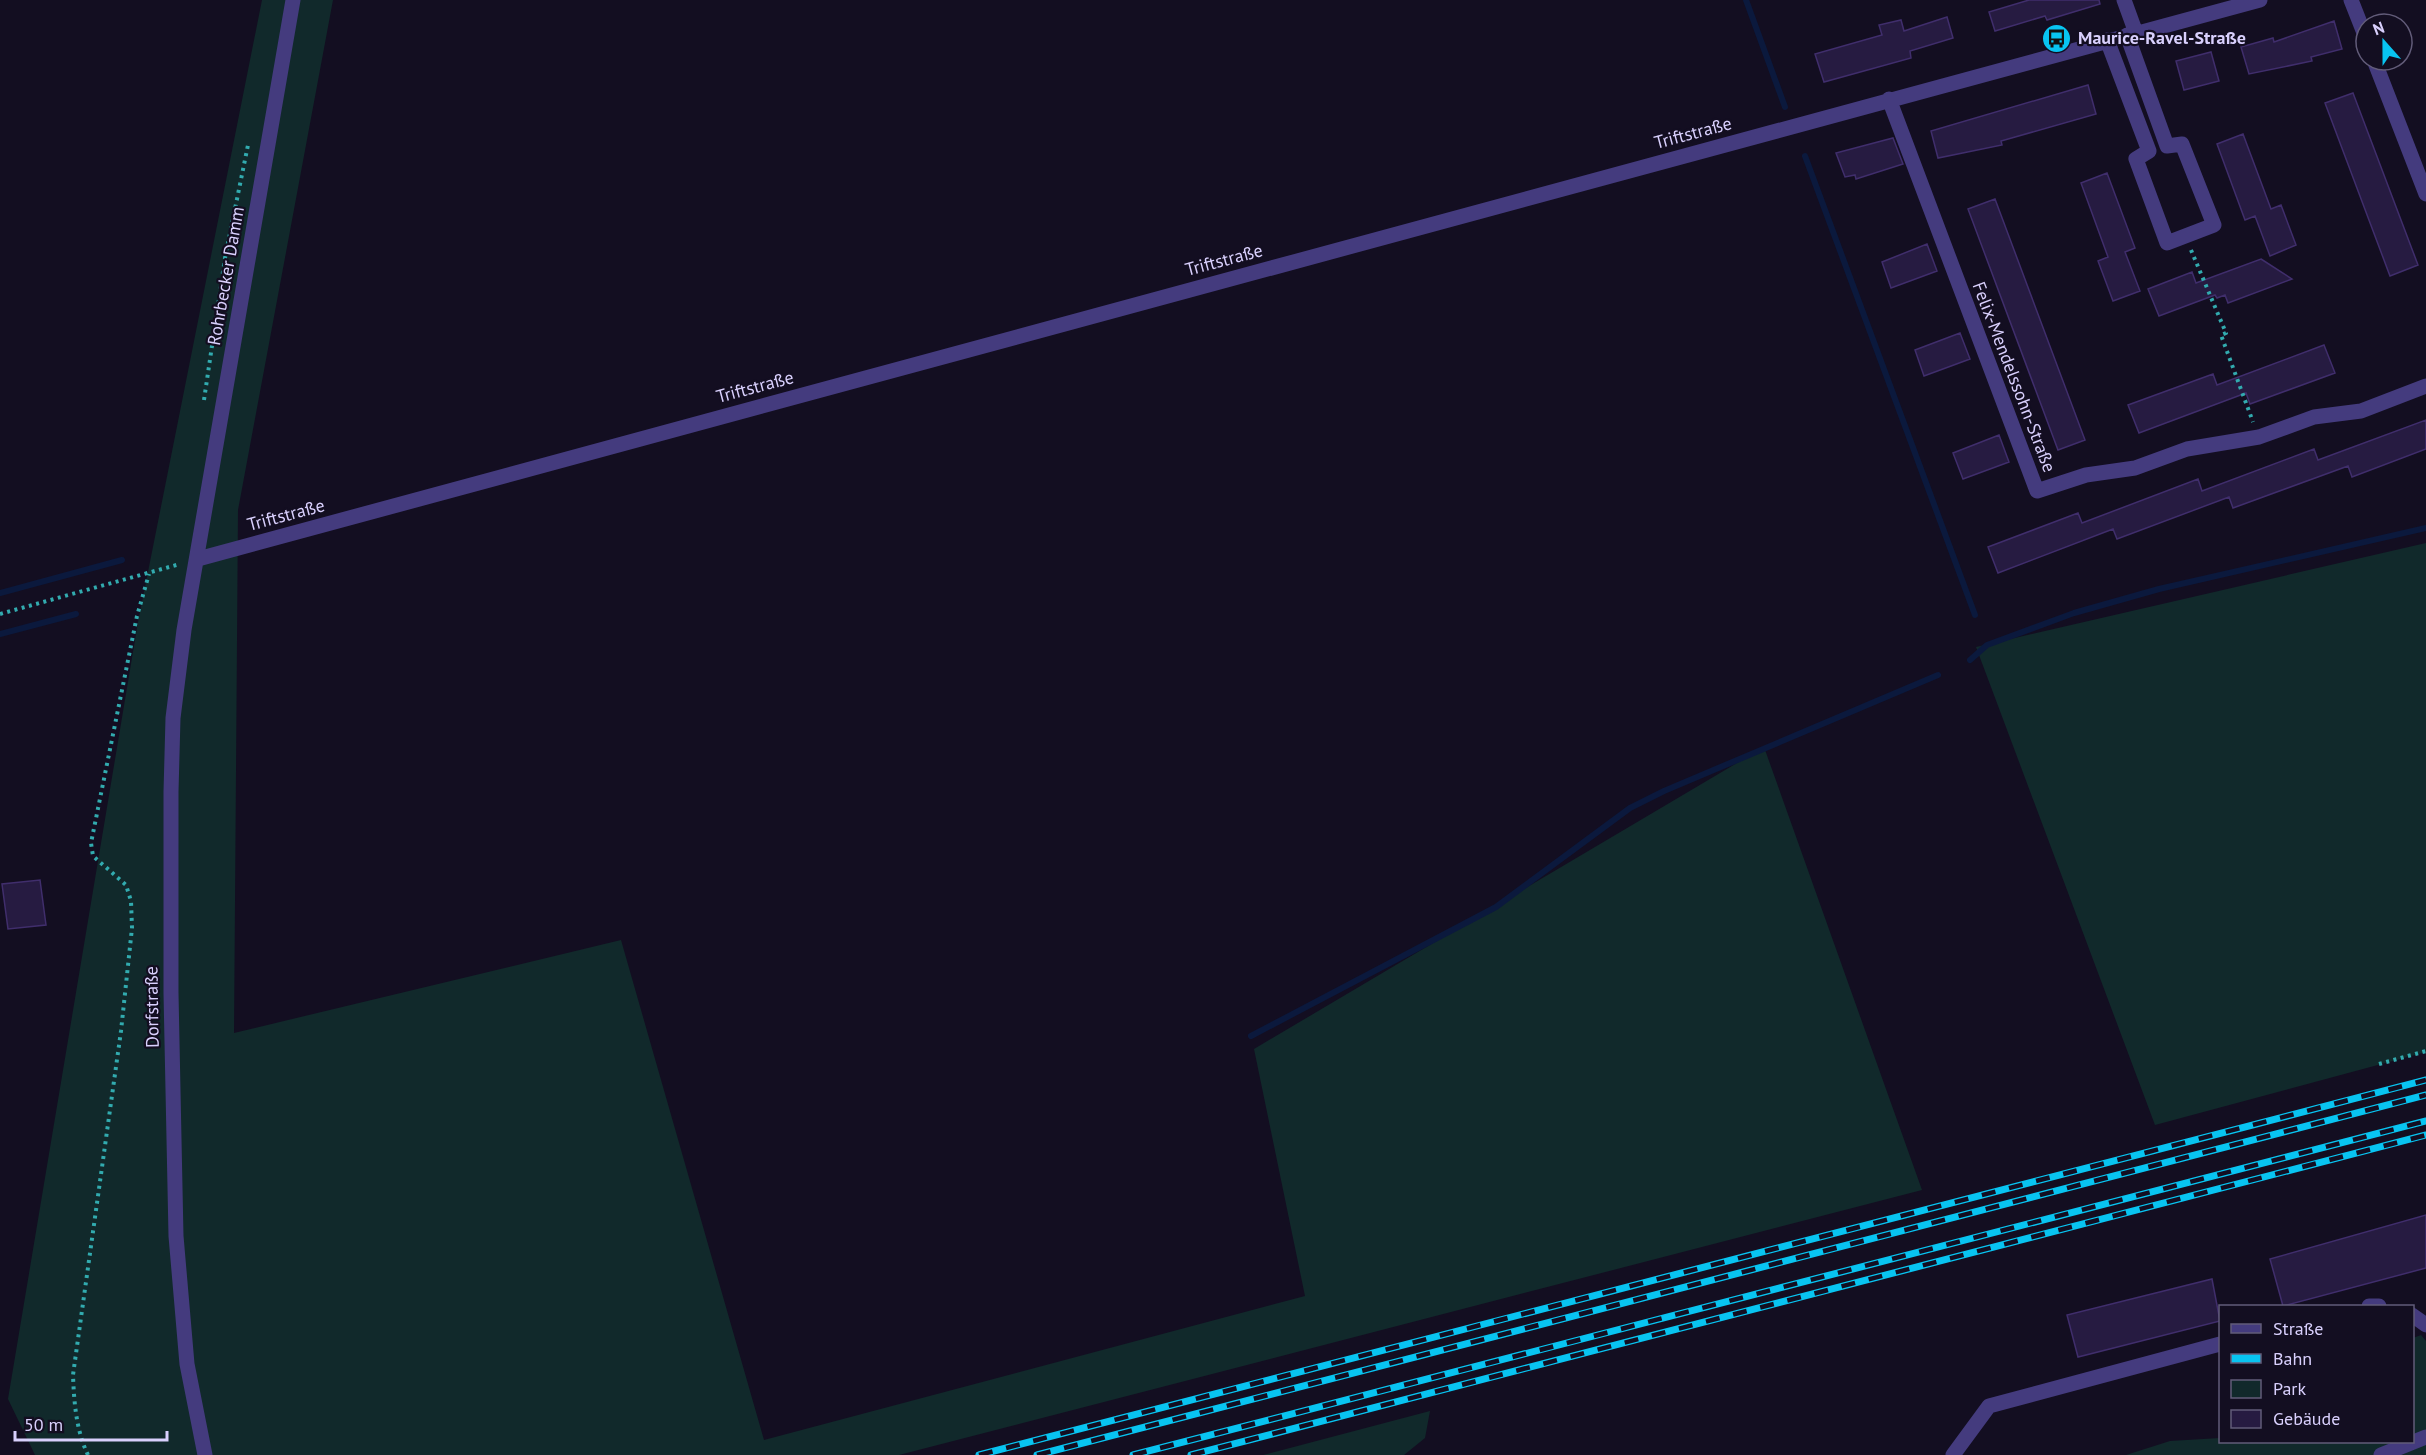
<svg xmlns="http://www.w3.org/2000/svg" width="2426" height="1455" viewBox="0 0 2426 1455" font-family="'PT Sans',sans-serif">
	<style>
		.green { fill: #11292b }
		.lines { fill: none; stroke-linecap: round; stroke-linejoin: round }
		.stream { stroke: #0b193d; stroke-width: 6 }
		.building { fill: #261b41; stroke: #402e6c; stroke-width: 1.5 }
		.path { stroke: #32abaf; stroke-width: 4; stroke-dasharray: 3 4.5; stroke-linecap: butt }
		.minor { stroke: #443b7e; stroke-width: 15 }
		.rail-casing { stroke: #08c4f1; stroke-width: 7 }
		.rail { stroke: #130e21; stroke-width: 4.5; stroke-dasharray: 14; stroke-linecap: butt }
		.labels { text-anchor: middle; stroke-width: 4.5; stroke-linejoin: round; paint-order: stroke }
		.poi-label { font-size: 18px; font-weight: bold; fill: #d9d0fd; stroke: #130e21; text-anchor: start }
		.street-label { font-size: 18px; fill: #d9d0fd; stroke: #130e21 }
	</style>
	<rect width="100%" height="100%" fill="#130e21"/>
	<path class="green" d="M262,0H333L238,510L234,1033L621,940L764,1440L1305,1296L1254,1049L1764,747L1922,1190L899,1455H35L8,1399L138,622Z
		M2426,543V1052L2155,1125L1976,647Z
		M2421,1335L2426,1341V1455H2126L2170,1441L2220,1438V1442H2412L2413,1338Z
		M1430,1411L1425,1438L1404,1455H1263Z"/>
	<g class="lines">
		<path class="stream" d="M1746,0L1785,107
			M1805,156L1975,615
			M0,593L122,560
			M0,634L76,614
			M1970,660L1987,645L2074,613L2159,589L2426,528
			M1251,1036L1496,907L1630,808L1664,791L1938,675"/>
	</g>
	<path class="building" d="M2029,0H2099L2100,4L2047,20L2045,16L1995,31L1989,12Z
		M1947,17L1953,38L1910,51L1911,58L1824,82L1815,54L1882,35L1879,25L1901,20L1904,31Z
		M2334,21L2342,49L2311,57L2312,61L2249,74L2241,47L2273,38L2274,42Z
		M2211,52L2219,81L2184,90L2176,61Z
		M2088,85L2096,114L2001,141L2002,145L1938,158L1931,131Z
		M2353,93L2418,265L2390,276L2325,103Z
		M2243,134L2271,209L2281,205L2296,245L2270,256L2255,216L2245,220L2217,144Z
		M1893,138L1903,164L1856,179L1855,175L1845,177L1836,153Z
		M2107,173L2135,248L2125,252L2140,291L2113,301L2098,261L2108,257L2081,183Z
		M1995,199L2085,440L2058,450L1968,209Z
		M1927,244L1937,271L1891,288L1882,262Z
		M2261,259L2292,279L2228,303L2225,295L2217,298L2215,295L2159,316L2148,289L2192,272L2196,283Z
		M1960,333L1970,359L1924,376L1915,350Z
		M2324,345L2335,373L2250,404L2246,393L2139,433L2128,405L2213,374L2217,385Z
		M2426,420V449L2352,477L2348,466L2233,508L2229,497L2117,539L2113,529L1998,573L1988,547L2078,513L2082,523L2198,479L2202,491L2314,449L2318,460Z
		M1999,435L2009,462L1963,479L1953,453Z
		M40,880L46,925L8,929L2,884Z
		M2426,1215V1268L2283,1306L2270,1259Z
		M2212,1279L2220,1321L2078,1357L2067,1315Z"/>
	<g class="lines">
		<path class="path" d="M2191,250L2226,333L2221,335L2253,422
			M204,400L225,258L248,145
			M0,614L180,564
			M2379,1064L2426,1051
			M88,1455C76,1430 74,1402 73,1375L121,1031L132,928L131,901L126,885L93,856L91,843L137,616L149,574"/>
		<path class="minor" d="M2124,0L2136,33
			M2351,0L2366,38
			M2107,40L2149,151L2136,159L2167,243L2214,225L2182,144L2167,146L2127,35
			M2374,60L2426,194
			M1889,99L2037,491L2086,475L2135,468L2187,449L2259,437L2314,417L2361,411L2426,386
			M198,559L2260,0
			M2369,1306H2379
			M2412,1315L2426,1325
			M205,1455L187,1364L176,1236L171,993V792L173,718L184,630L293,0
			M1953,1455L1989,1406L2220,1344
			M2381,1455L2426,1437"/>
		<defs>
			<path id="rail" d="M979,1455L2426,1080
				M1037,1455L2426,1095
				M1133,1455L2426,1121
				M1191,1455L2426,1135"/>
		</defs>
		<use href="#rail" class="rail-casing"/>
		<use href="#rail" class="rail"/>
	</g>
	<defs>
		<symbol id="bus-disc" viewBox="-11 -11 22 22"><circle r="9.5" fill="#08c4f1" stroke="#130e21"/><path d="M-5-6H5V4H4V6H2V4H-2V6H-4V4H-5ZM-3.5-4V0h7V-4ZM-3.5 1.2v1.5H-2V1.2ZM2 1.2v1.5H3.5V1.2Z" fill="#111"/></symbol>
	</defs>
	<g fill-rule="evenodd">
		<use href="#bus-disc" x="2040" y="22" width="33" height="33"/>
	</g>
	<g class="labels">
		<g class="poi-label">
			<text x="2078" y="44">Maurice-Ravel-Straße</text>
		</g>
		<g class="street-label">
			<text transform="translate(1693 133) rotate(-15)" y="6">Triftstraße</text>
			<text transform="translate(1224 260) rotate(-15)" y="6">Triftstraße</text>
			<text transform="translate(226 276) rotate(-80)" y="6">Rohrbecker Damm</text>
			<text transform="translate(2014 377) rotate(69)" y="6">Felix-Mendelssohn-Straße</text>
			<text transform="translate(755 387) rotate(-15)" y="6">Triftstraße</text>
			<text transform="translate(286 515) rotate(-15)" y="6">Triftstraße</text>
			<text transform="translate(152 1007) rotate(-91)" y="6">Dorfstraße</text>
		</g>
	</g>
	<rect x="2219" y="1305" width="195" height="138" fill="#130e21" stroke="#625c79" stroke-width="1.5"/>
	<rect x="2231" y="1324" width="30" height="9" fill="#443b7e" stroke="#625c79" stroke-width="1.5"/>
	<text x="2273" y="1335" font-size="18" fill="#d9d0fd">Straße</text>
	<rect x="2231" y="1354" width="30" height="9" fill="#08c4f1" stroke="#625c79" stroke-width="1.5"/>
	<text x="2273" y="1365" font-size="18" fill="#d9d0fd">Bahn</text>
	<rect x="2231" y="1380" width="30" height="18" fill="#11292b" stroke="#625c79" stroke-width="1.5"/>
	<text x="2273" y="1395" font-size="18" fill="#d9d0fd">Park</text>
	<rect x="2231" y="1410" width="30" height="18" fill="#261b41" stroke="#625c79" stroke-width="1.5"/>
	<text x="2273" y="1425" font-size="18" fill="#d9d0fd">Gebäude</text>
	<g transform="translate(2384 42) rotate(339)"><circle r="28" fill="#130e21" stroke="#625c79" stroke-width="1.5"/>
	<path d="M0-4.5L10 22L0 15L-10 22Z" fill="#08c4f1"/>
	<text y="-9" font-size="16" font-weight="bold" text-anchor="middle" fill="#d9d0fd">N</text>
	</g>
	<path d="M15 1431v9h152v-9" fill="none" stroke="#d9d0fd" stroke-width="3"/>
	<text x="24" y="1431" font-size="18" fill="#d9d0fd" stroke="#130e21" stroke-width="4.5" paint-order="stroke">50 m</text>
</svg>
